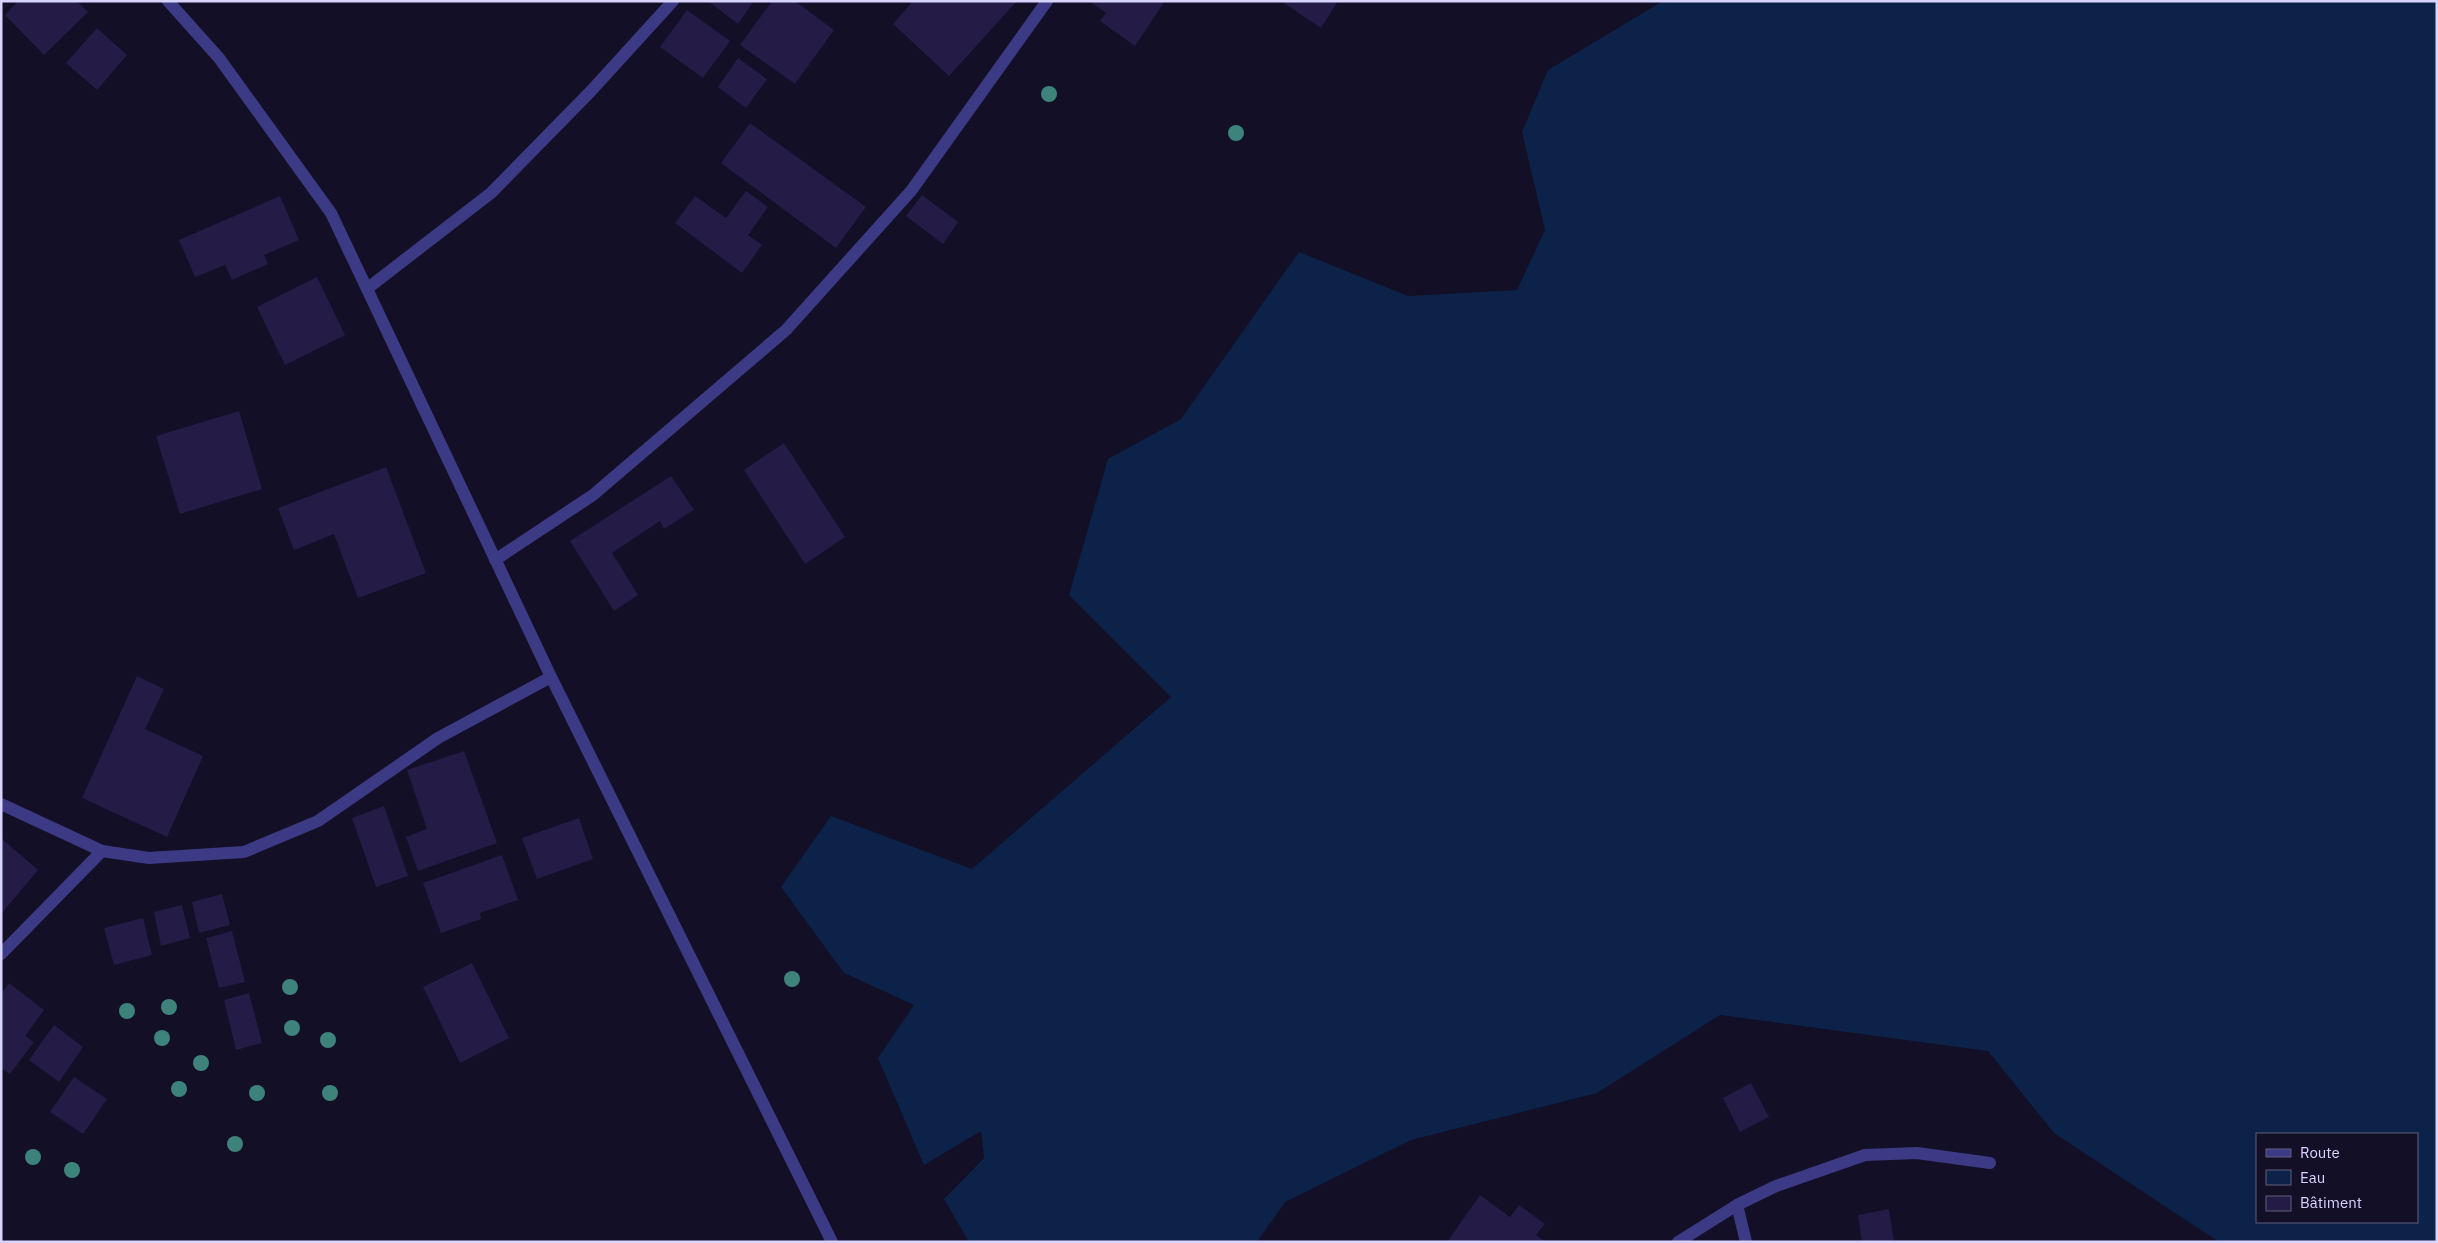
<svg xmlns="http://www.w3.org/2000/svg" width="2438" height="1243" viewBox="0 0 2438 1243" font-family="'IBM Plex Sans',sans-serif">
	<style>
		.water { fill: #0c2248; fill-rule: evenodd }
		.building { fill: #241b47 }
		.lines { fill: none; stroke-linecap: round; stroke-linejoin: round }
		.minor { stroke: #3d3a85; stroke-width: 12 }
		.tree { fill: #3d827b }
	</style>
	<rect width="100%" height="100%" fill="#130f26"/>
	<path class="water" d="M1663,1H2437V1242H2219L2054,1133L1988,1051L1720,1015L1597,1093L1411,1140L1285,1202L1257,1242H969L944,1199L984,1158L981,1131L924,1165L878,1058L914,1005L844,973L781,887L831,816L972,869L1171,697L1069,595L1108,459L1181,419L1299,252L1408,296L1517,290L1545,230L1522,132L1548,70ZM2257,1134H2417V1222H2257Z"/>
	<path class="building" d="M18,1H77L88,12L44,55L5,15Z
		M708,1H754L738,24Z
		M772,1H795L834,30L795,84L740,45Z
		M913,1H1017L949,76L893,24Z
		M1089,1H1165L1135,46L1100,21L1106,13Z
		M1281,1H1338L1321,28Z
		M687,10L730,41L703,78L660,47Z
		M97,28L127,55L97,90L66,63Z
		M738,58L767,79L746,108L718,87Z
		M750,123L866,207L836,248L721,163Z
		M746,191L768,207L748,235L762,245L742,273L675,223L695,196L726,218Z
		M922,195L958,222L943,244L906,216Z
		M280,196L299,240L264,255L268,264L232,280L225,265L195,277L179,240Z
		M317,277L345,335L285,365L257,307Z
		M239,411L262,489L180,514L156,436Z
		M784,443L845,537L805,564L744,470Z
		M386,467L426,573L358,598L334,534L294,550L278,508Z
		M671,476L694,510L664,529L660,521L612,553L638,595L614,611L570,541Z
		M137,676L164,689L145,729L203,756L167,837L82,798Z
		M464,751L497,843L418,871L406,837L427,829L407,770Z
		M384,806L408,876L376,887L352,818Z
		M579,818L593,859L537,879L522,838Z
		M1,838L38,870L1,914Z
		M502,855L518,900L480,913L481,919L441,933L423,883Z
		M222,894L230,925L199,933L192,902Z
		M182,905L190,938L161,946L154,912Z
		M143,918L152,955L114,965L104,928Z
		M232,931L245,982L219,988L206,938Z
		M472,963L509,1038L460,1063L423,987Z
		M9,983L44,1010L25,1036L34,1042L10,1074L1,1068V994Z
		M249,993L262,1043L236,1050L224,1000Z
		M54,1025L83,1047L59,1082L29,1060Z
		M74,1077L107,1099L83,1134L50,1112Z
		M1751,1083L1769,1117L1740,1132L1723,1098Z
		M1480,1195L1510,1217L1519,1205L1545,1224L1536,1235L1546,1242H1447Z
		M1889,1209L1894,1242H1862L1858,1215Z"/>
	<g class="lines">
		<path class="minor" d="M168,1L219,58L331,213L551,677L832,1242
			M368,288L491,193L591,91L673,1
			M495,560L593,495L786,330L911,191L1047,1
			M1,804L102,851L149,858L244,852L318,821L438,738L551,677
			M1,954L102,851
			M1737,1205L1746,1242
			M1678,1242L1737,1205L1776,1186L1865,1155L1917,1153L1990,1163"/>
	</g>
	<g class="tree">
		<circle cx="1049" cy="94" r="8"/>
		<circle cx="1236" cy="133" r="8"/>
		<circle cx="792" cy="979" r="8"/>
		<circle cx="290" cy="987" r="8"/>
		<circle cx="169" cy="1007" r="8"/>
		<circle cx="127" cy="1011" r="8"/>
		<circle cx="292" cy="1028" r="8"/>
		<circle cx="162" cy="1038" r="8"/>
		<circle cx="328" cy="1040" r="8"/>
		<circle cx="201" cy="1063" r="8"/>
		<circle cx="179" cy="1089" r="8"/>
		<circle cx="257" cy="1093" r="8"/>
		<circle cx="330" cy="1093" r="8"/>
		<circle cx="235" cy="1144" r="8"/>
		<circle cx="33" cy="1157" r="8"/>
		<circle cx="72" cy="1170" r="8"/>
	</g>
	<rect width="2438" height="1243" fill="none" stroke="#d9d4ff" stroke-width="5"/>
	<rect x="2256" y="1133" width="162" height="90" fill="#130f26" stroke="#625e7d"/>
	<rect x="2266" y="1149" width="25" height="8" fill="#3d3a85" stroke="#625e7d"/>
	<text x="2300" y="1158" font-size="15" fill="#d9d4ff">Route</text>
	<rect x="2266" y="1170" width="25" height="15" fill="#0c2248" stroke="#625e7d"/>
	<text x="2300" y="1183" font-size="15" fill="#d9d4ff">Eau</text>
	<rect x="2266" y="1196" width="25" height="15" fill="#241b47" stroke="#625e7d"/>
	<text x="2300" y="1208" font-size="15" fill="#d9d4ff">Bâtiment</text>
</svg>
